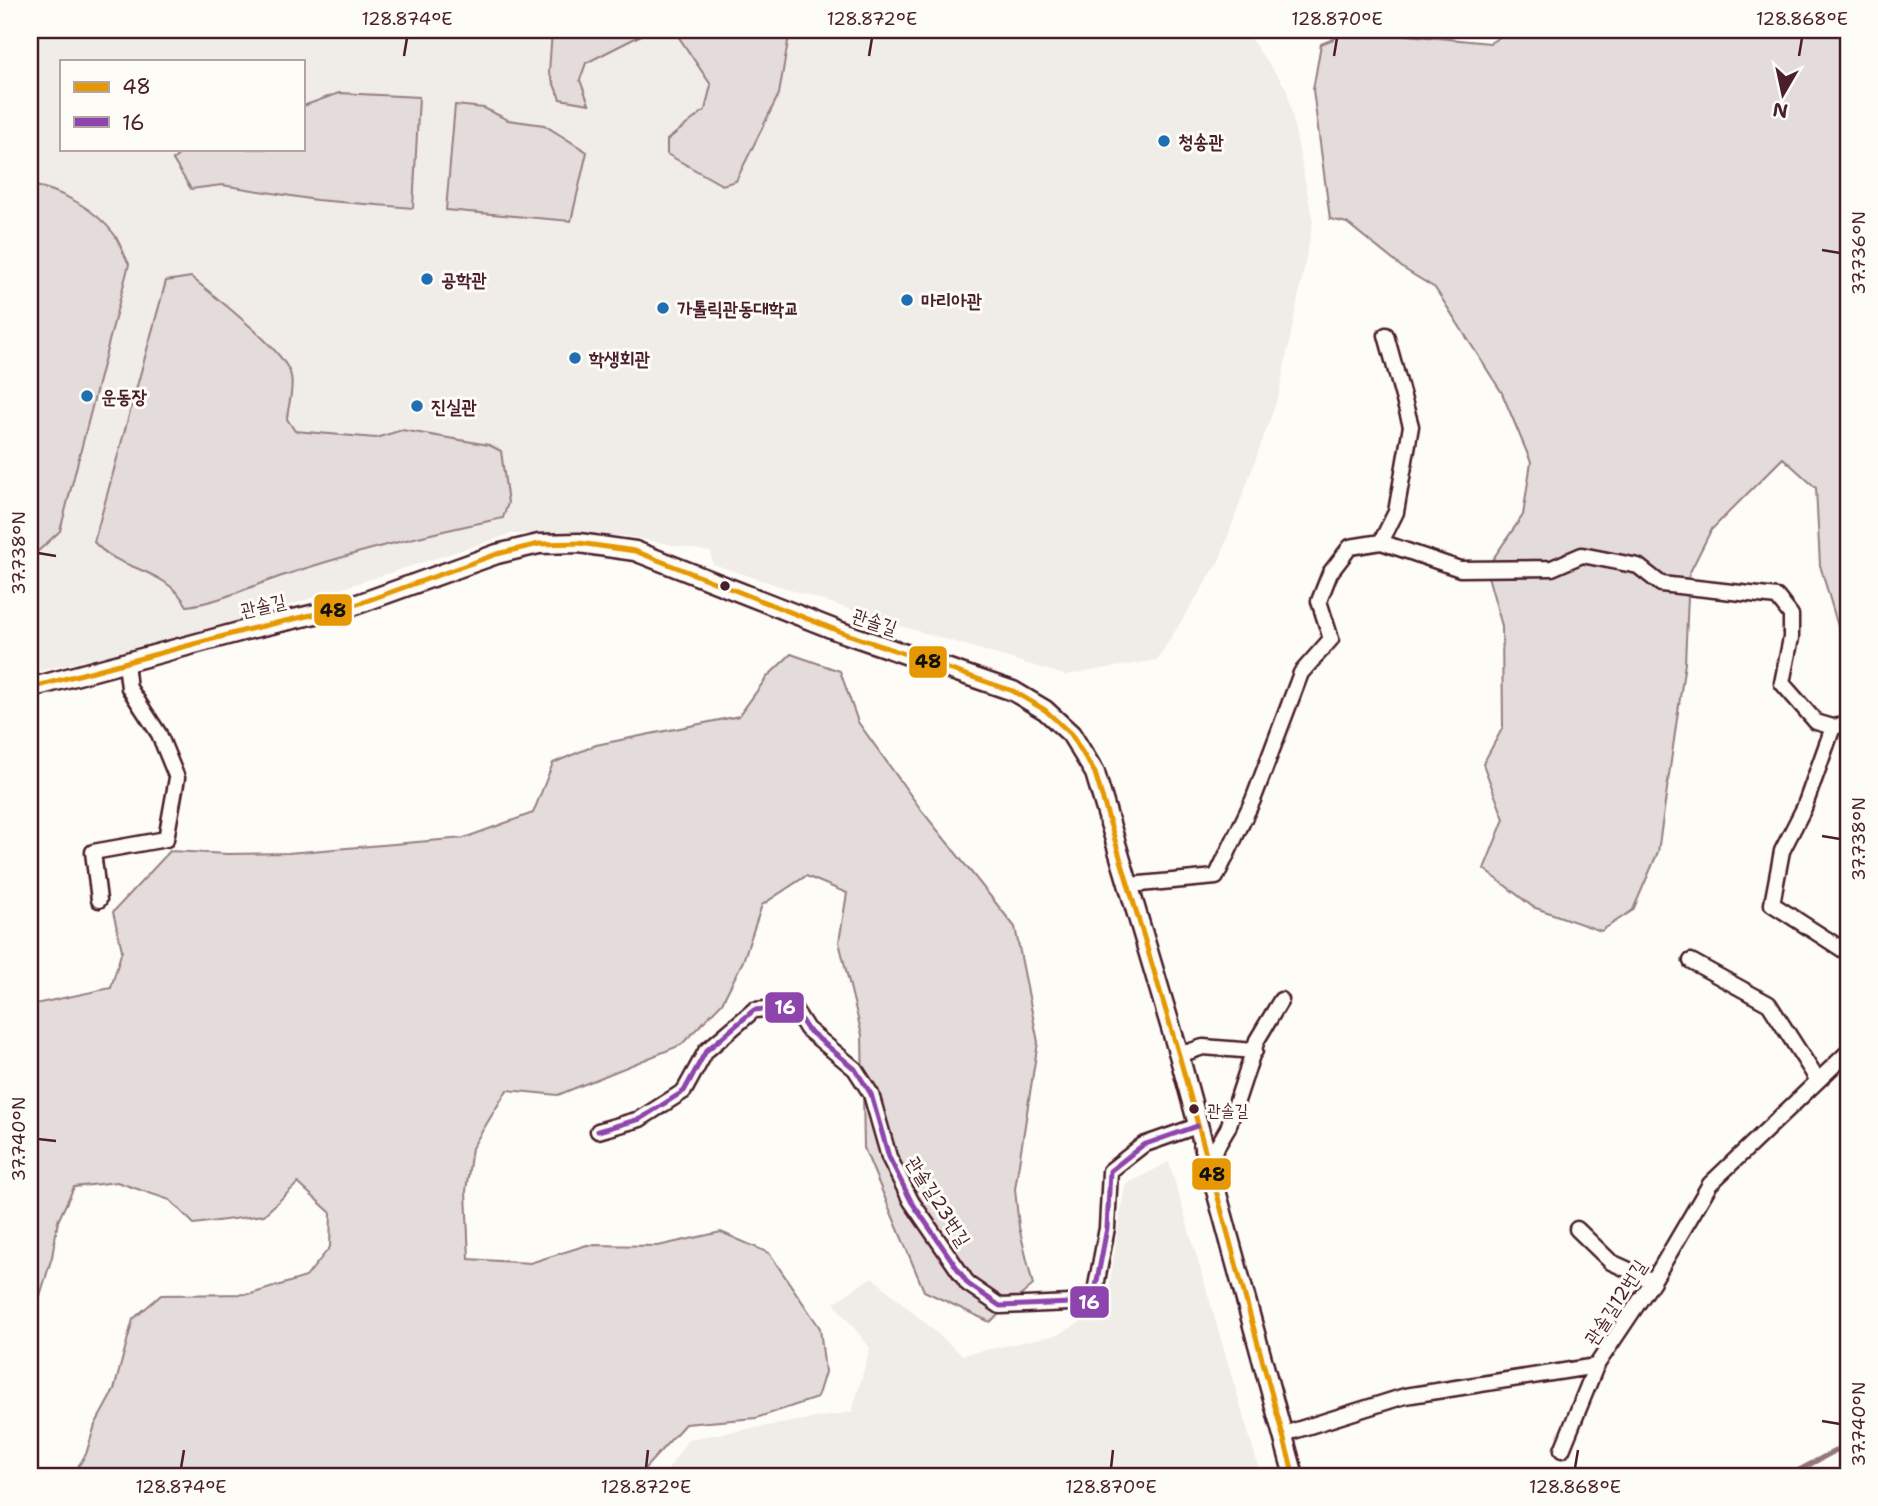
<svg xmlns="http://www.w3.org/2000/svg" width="1878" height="1506" viewBox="0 0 1878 1506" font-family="'Shantell Sans','Poor Story',sans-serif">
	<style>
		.built { fill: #f0ece8; fill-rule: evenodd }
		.green { fill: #e3dcda; stroke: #967e82; stroke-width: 2 }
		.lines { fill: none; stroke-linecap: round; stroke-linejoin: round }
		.stream { stroke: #91777b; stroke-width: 5 }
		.minor-casing { stroke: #4a1f2b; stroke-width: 19 }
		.tertiary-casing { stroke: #4a1f2b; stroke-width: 23 }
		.minor { stroke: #fdfcf7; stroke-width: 14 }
		.tertiary { stroke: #fdfcf7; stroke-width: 18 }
		.bus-1-casing { stroke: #fdfcf7; stroke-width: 10 }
		.bus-2-casing { stroke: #fdfcf7; stroke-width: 10 }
		.bus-1 { stroke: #e69804; stroke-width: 5 }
		.bus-2 { stroke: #8e44ad; stroke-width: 5 }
		.ticks { fill: none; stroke: #4a1f2b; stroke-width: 2.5 }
		.poi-dot { fill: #1f6fb2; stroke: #fdfcf7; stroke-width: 2.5 }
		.bus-dot { fill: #4a1f2b; stroke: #fdfcf7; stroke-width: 2.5 }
		.labels { text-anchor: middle; stroke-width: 6; stroke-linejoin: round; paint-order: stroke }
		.bus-label { font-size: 17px; fill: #4a1f2b; stroke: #fdfcf7; text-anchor: start }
		.poi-label { font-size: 19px; font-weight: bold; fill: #4a1f2b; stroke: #fdfcf7; text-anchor: start }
		.street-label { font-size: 19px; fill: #4a1f2b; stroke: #fdfcf7 }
		.line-badge { stroke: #fdfcf7; stroke-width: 2.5 }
		.badge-label { font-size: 19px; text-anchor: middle; font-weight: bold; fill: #fff }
		.pale-badge-label { font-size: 19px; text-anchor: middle; font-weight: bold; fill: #111 }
		.neatline { fill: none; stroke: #4a1f2b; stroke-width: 2.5 }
		.ticks-label { font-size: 18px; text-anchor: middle; fill: #4a1f2b }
	</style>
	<rect width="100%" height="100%" fill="#fdfcf7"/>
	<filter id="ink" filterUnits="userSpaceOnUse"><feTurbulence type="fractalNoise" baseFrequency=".0143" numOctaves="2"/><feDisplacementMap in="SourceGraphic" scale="14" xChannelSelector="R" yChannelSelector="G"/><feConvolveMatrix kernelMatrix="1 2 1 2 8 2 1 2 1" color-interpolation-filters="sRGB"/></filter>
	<g filter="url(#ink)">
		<path class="built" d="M30,30H1244L1287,89L1313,222L1279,394L1219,561L1157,660L1065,675L894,624L713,564L711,552L625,536L511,534L193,636L30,673ZM61,61H303V149H61Z
			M1169,1162L1261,1476H664L688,1439L852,1412L870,1348L834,1303L872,1277L962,1355L1060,1334L1106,1308L1125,1185Z"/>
		<path class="green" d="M543,30H651L586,63L580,80L589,104L560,99L549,72L552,31Z
			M674,30H790L779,94L736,181L722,185L667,154V140L705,110L711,85Z
			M1355,30L1490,43L1511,30H1848V645L1842,640L1820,565L1816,488L1783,458L1711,530L1689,574L1685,663L1658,852L1633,910L1601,931L1533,907L1484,869L1504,819L1483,764L1503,727L1502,626L1486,569L1523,515L1531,462L1502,393L1435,288L1404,269L1347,223L1330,219L1313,90L1321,44Z
			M339,93L419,97L413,208L316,200L222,185L191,189L173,160L185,149H303V106Z
			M455,105L484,108L508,120L544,125L587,152L571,221L446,210Z
			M30,185C61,190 95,209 114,234C120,243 124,255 129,264L60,531L36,553L30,554Z
			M191,277C212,294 287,352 291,376C294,389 288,406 287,419L295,431L376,438L402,430L489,445L501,451L508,503L503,518C430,533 350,553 279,577C248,587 220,602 187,606C164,566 120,572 94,542L166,281Z
			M791,654L840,671L858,722L922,811L1015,927L1038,1042L1015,1189L1019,1227L1033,1285L990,1322L924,1291L864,1148L862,1035L839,942L847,893L806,876L762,905L743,961L722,1003L681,1045L558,1095L507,1090L472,1148L466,1191L469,1259L530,1263L587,1245L658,1246L721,1232L769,1253L820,1328L825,1372L817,1398L756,1418L685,1424L638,1476H72L86,1454L95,1425L114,1390L133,1319L161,1295L251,1294L306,1277L330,1247L331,1213L298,1183L264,1215L194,1224L170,1200L117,1182L74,1187L58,1221L52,1257L30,1328V1005L111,988L122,950L113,912L170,851L228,854L288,853L464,838L533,813L553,763L596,745L739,716L767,677Z"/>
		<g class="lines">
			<path class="stream" d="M1788,1476L1848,1444"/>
			<defs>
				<path id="minor" d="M1381,542L1460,569L1552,568L1582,555L1638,566L1661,584L1777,597L1791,615V638L1782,683L1816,722L1833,727L1804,808L1782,851L1772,904L1848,953
					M1833,727L1848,724
					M1129,885L1216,877L1253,800L1301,673L1331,639L1319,601L1330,573L1350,547L1381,542L1396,512L1411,426L1386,335
					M99,900L93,852L166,839L177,778L159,734L129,688L126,663
					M1691,961L1769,1004L1817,1079
					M1179,1055L1203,1047L1255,1051
					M598,1131L640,1119L684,1091L706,1051L754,1010L793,1007L807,1029L855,1069L871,1094L889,1157L911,1201L968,1284L1000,1306L1093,1302L1107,1228L1110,1171L1143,1145L1197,1126
					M1208,1162L1228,1128L1257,1040L1281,1000
					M1577,1229L1611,1262L1653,1281
					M1284,1434L1405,1396L1596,1366L1653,1281L1710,1184L1848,1052
					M1562,1450L1596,1366"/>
				<path id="tertiary" d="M30,688L250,629L355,605L497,554L539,544L579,543L635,551L841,632L1013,691L1045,710L1071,734L1095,773L1179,1055L1294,1476"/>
			</defs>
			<use href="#minor" class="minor-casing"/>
			<use href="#tertiary" class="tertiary-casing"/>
			<use href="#minor" class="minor"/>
			<use href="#tertiary" class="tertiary"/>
			<defs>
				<path id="bus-1" d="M30,688L250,629L355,605L497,554L539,544L579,543L635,551L841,632L1013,691L1045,710L1071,734L1095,773L1179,1055L1294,1476"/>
				<path id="bus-2" d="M598,1131L640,1119L684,1091L706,1051L754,1010L793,1007L807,1029L855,1069L871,1094L889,1157L911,1201L968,1284L1000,1306L1093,1302L1107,1228L1110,1171L1143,1145L1197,1126"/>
			</defs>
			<use href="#bus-1" class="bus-1-casing"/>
			<use href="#bus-2" class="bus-2-casing"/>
			<use href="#bus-1" class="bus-1"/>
			<use href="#bus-2" class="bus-2"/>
		</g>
	</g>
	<path class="ticks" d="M404,56L407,38M869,56L872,38M1334,56L1337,38M1799,56L1802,38M1822,250L1840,253M38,553L56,556M1822,836L1840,839M38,1139L56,1141M1822,1421L1840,1424M181,1468L184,1450M646,1468L648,1450M1111,1468L1113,1450M1575,1468L1578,1450"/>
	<g class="poi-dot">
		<circle cx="1164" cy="141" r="7"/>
		<circle cx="427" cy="279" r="7"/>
		<circle cx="907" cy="300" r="7"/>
		<circle cx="663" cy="308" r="7"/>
		<circle cx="575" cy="358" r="7"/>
		<circle cx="87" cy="396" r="7"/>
		<circle cx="417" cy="406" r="7"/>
	</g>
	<g class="bus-dot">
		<circle cx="725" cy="586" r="6"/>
		<circle cx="1194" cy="1109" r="6"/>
	</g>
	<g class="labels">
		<g class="bus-label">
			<text x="1207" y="1116">관솔길</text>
		</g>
		<g class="poi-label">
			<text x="1178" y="148">청송관</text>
			<text x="441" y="286">공학관</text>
			<text x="921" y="307">마리아관</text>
			<text x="677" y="315">가톨릭관동대학교</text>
			<text x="589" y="365">학생회관</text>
			<text x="101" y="403">운동장</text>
			<text x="431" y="413">진실관</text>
		</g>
		<g class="street-label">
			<text transform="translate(263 605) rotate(-13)" y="7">관솔길</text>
			<text transform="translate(875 621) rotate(18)" y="7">관솔길</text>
			<text transform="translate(939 1201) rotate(58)" y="7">관솔길23번길</text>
			<text transform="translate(1615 1302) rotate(-57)" y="7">관솔길12번길</text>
		</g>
	</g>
	<g class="line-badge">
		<rect x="313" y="593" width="40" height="34" rx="7" fill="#e69804"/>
		<rect x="908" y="645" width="40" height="34" rx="7" fill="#e69804"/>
		<rect x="764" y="991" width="41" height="33" rx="7" fill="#8e44ad"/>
		<rect x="1191" y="1157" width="41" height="34" rx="7" fill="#e69804"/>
		<rect x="1069" y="1285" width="41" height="34" rx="7" fill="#8e44ad"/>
	</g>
	<g class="badge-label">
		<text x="785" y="1014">16</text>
		<text x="1089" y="1309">16</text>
	</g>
	<g class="pale-badge-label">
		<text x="333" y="617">48</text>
		<text x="928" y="668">48</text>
		<text x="1212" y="1181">48</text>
	</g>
	<rect width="1878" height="1506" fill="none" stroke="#fdfcf7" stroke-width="77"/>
	<rect x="60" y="60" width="245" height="91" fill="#fdfcf7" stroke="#b5a4a5" stroke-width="2"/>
	<rect x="74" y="82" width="35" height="10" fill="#e69804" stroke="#b5a4a5" stroke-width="2"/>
	<text x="122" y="94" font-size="21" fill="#4a1f2b">48</text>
	<rect x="74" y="117" width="35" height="10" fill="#8e44ad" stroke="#b5a4a5" stroke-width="2"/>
	<text x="122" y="130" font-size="21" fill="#4a1f2b">16</text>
	<g transform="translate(1783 94) rotate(189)" stroke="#fdfcf7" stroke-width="5" paint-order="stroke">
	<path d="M0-5L12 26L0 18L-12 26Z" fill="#4a1f2b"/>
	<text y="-10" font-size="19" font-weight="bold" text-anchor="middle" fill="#4a1f2b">N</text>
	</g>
	<rect x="38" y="38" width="1802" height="1430" class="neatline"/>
	<g class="ticks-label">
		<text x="407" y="25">128.874°E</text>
		<text x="872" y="25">128.872°E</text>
		<text x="1337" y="25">128.870°E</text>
		<text x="1802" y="25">128.868°E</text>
		<text transform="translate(1859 253) rotate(-90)" y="6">37.736°N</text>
		<text transform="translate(19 553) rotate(-90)" y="6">37.738°N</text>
		<text transform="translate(1859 839) rotate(-90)" y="6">37.738°N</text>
		<text transform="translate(19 1139) rotate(-90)" y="6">37.740°N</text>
		<text transform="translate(1859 1424) rotate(-90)" y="6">37.740°N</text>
		<text x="181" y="1493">128.874°E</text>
		<text x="646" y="1493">128.872°E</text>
		<text x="1111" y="1493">128.870°E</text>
		<text x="1575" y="1493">128.868°E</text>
	</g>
</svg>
